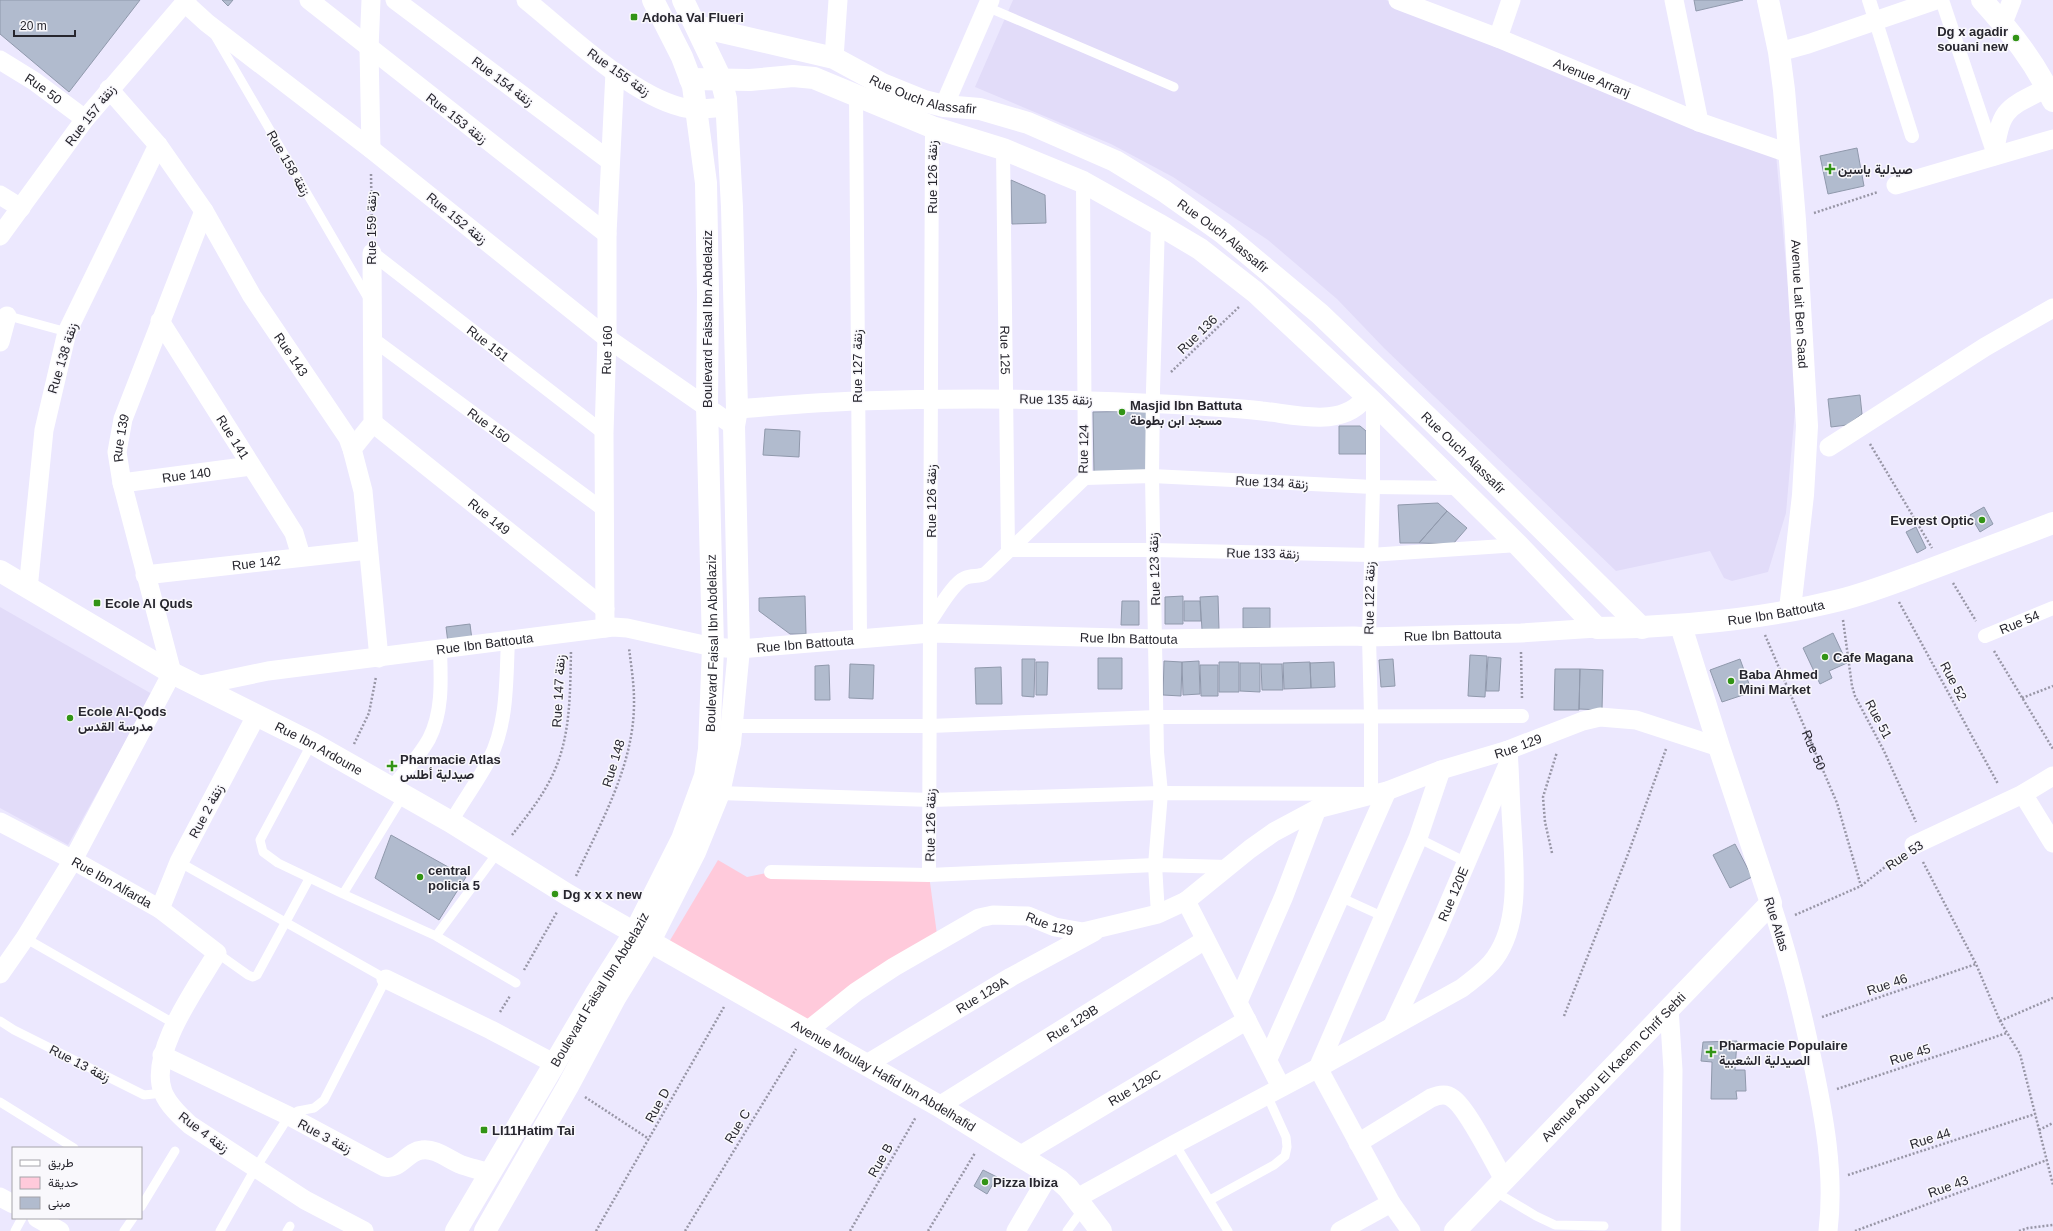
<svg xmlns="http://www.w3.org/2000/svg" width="2053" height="1231" viewBox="0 0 2053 1231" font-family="Helvetica,Vazirmatn,sans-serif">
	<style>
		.built { fill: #e2dcf9 }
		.green { fill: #ffcadb }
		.building { fill: #b1bbce; stroke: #9099ac }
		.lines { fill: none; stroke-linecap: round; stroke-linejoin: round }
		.path { stroke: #9896a6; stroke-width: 2.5; stroke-dasharray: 2 2; stroke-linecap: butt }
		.service { stroke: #fff; stroke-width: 9 }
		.pedestrian { stroke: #fff; stroke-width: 14 }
		.minor { stroke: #fff; stroke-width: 19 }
		.tertiary { stroke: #fff; stroke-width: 22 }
		.secondary { stroke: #fff; stroke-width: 22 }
		.poi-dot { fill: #329415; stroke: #f9f8fc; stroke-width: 1.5 }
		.labels { text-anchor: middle; stroke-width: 3; stroke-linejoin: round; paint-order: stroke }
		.poi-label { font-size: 13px; font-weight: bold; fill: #27262e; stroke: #f9f8fc; text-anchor: start }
		.street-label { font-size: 13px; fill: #27262e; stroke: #f9f8fc }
	</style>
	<rect width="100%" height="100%" fill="#ece8fe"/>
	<path class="built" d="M1013,0H1386L1740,134L1776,154L1797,387L1786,513L1768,572L1732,581L1724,578L1710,551L1616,571L1384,348L1337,299L1268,240L1173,177L1111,144L975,87Z
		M0,607L152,694L68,845L0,808Z"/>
	<path class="green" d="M718,860L747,877L771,872L929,875L938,942L806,1032L669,942Z"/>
	<path class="building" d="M0,0H140L69,92L0,34Z
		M222,0H233L228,6Z
		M1694,0H1743L1696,11Z
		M1857,148L1864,186L1828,194L1820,156Z
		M1011,180L1045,195L1046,223L1012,224Z
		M1860,395L1862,414L1847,425L1831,427L1828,399Z
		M1149,411V473H1094L1093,412Z
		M1339,426H1360L1366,431V454H1339Z
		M765,429L800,431L799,457L763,455Z
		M1438,503L1447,511L1419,543H1400L1398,505Z
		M1984,507L1993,524L1980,532L1970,515Z
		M1447,511L1467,528L1453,544L1419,543Z
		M1916,527L1926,548L1917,553L1906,532Z
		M805,596L806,634H790L759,611V598Z
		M1183,596V624H1165V597Z
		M1218,596L1219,629L1202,630L1200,597Z
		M1122,601H1139V625H1121Z
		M1184,601H1200L1201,621H1184Z
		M1243,608H1270V628H1243Z
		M470,624L472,640L448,643L446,627Z
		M1833,633L1847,663L1829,671L1832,678L1820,684L1803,648Z
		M1470,655L1487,656L1485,697L1468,696Z
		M1488,657L1501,658L1499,691H1486Z
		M1098,658H1122V689H1098Z
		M1022,659H1035L1034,697L1022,696Z
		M1393,659L1395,686L1381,687L1379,660Z
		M1740,659L1752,692L1722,702L1710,670Z
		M1164,661L1182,662L1181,696L1163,695Z
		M1199,661L1200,694L1183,695L1182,662Z
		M1036,662H1048L1047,695H1036Z
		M1219,662H1239V692H1219Z
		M1310,662L1311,688L1284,689L1283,663Z
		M1334,662L1335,687L1311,688L1310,663Z
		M1240,663H1260V692L1240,691Z
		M850,664L874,665L873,699L849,698Z
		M1261,664H1282L1283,690H1262Z
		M829,665L830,700H815V666Z
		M1200,665H1218V696H1201Z
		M1001,667L1002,704H976L975,668Z
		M1555,669H1580L1579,710H1554Z
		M1580,669L1603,670L1602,710L1579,709Z
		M391,835L466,877L439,920L375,878Z
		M1735,844L1752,877L1730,888L1713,855Z
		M1737,1041L1735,1070H1745L1746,1091H1736L1737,1099H1711L1712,1062L1701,1061L1703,1042Z
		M983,1170L997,1177L987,1194L974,1186Z"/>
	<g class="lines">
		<g class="path">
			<path d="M371,174L372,235"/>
			<path d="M1814,213L1878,192"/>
			<path d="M1171,372L1240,306"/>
			<path d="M1870,444L1932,548"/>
			<path d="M1953,583L1976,621"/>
			<path d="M1899,602L1998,784"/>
			<path d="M1843,620L1852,686L1855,696L1884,751L1916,822"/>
			<path id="s1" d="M1765,635L1837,803L1861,886"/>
			<path d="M1994,651L2053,749"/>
			<path d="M1521,652L1522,699"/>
			<path d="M2022,698L2053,686"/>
			<path d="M354,744L369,713L376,677"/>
			<path d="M512,835C527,816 543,796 553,774C571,736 570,692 571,651"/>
			<path d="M1552,853L1545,822L1543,797L1557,752"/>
			<path d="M1923,862L1976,964L2000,1021L2020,1054L2053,1185"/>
			<path d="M576,876C602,820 635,763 634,700C634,683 631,665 629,648"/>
			<path d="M1795,915L1861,886L1899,856"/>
			<path d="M524,970L557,912"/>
			<path d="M500,1012L510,996"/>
			<path d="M1564,1016L1628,854L1666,749"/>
			<path d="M1822,1017L1976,964"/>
			<path d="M2000,1021L2053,998"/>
			<path d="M1837,1089L2007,1033"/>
			<path d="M585,1097L649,1139"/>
			<path d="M2039,1130L2053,1123"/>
			<path d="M1848,1175L2035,1114"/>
			<path d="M596,1231L724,1007"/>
			<path d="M685,1231L796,1049"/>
			<path d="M850,1231L916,1117"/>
			<path d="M928,1231L975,1153"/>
			<path d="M1855,1231L2047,1160"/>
			<path d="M2019,1231L2028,1228L2053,1225"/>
		</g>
		<path class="service" d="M987,7L1174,87
			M214,34L369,300
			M5,315L67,332
			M312,743L260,840L263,852L278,863L343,894L403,796
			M1418,838L1466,862
			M179,862L386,979L324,1100L314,1108L298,1111L289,1116L255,1169L220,1231
			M343,894L436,936L498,852
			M1340,897L1384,917
			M436,936L516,983
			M25,938L175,1024
			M217,953L248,975L253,977L257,975L309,879
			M0,1021L14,1030L144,1095L163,1093
			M0,1102L74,1148
			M1175,1144L1228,1231
			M1494,1191L1536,1216L1555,1225L1604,1226
			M1210,1200L1274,1165L1285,1156L1287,1147L1286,1137L1267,1095
			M141,1207L175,1151
			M15,1231L22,1218
			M124,1231L133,1218
			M287,1231L290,1226
			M1067,1231L1083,1209"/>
		<g class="pedestrian">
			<path d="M1869,0L1912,136"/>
			<path d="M1942,0L1994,155"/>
			<path d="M856,94L860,638"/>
			<path id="s2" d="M1003,149L1008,550H1154L1370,555L1518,545"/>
			<path id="s3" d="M372,253L604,433"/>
			<path id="s4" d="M374,340L604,510"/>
			<path d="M1085,478L1152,476L1373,487L1459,488"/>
			<path d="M931,620C939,609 953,583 965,578C972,574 979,578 986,573L1085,478L1083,182"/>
			<path id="s5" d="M1985,636L2053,608"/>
			<path d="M731,726H930L1157,717L1522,716"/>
			<path d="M391,788C404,773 419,757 429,739C443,712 441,680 440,650"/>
			<path d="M719,793L931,800L1161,793L1371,794V716L1369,637L1373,487V402"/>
			<path d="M451,822C463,801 478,781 489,760C508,724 506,679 508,640"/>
			<path d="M771,872L929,875L1155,865L1228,867"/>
			<path d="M929,875L932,127"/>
			<path d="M1158,914L1155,865L1161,793L1157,752L1152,476L1153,390L1158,224"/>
		</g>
		<g class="minor">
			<path d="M309,0L607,234"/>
			<path d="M395,0L610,161"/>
			<path d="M526,0C567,33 631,95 681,107C695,111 712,108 727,107"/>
			<path id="s6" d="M1398,0L1498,38L1699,122L1788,153"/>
			<path d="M1674,0L1699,122"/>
			<path d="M185,3L207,23L371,149L607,338L734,426"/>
			<path d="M2003,23L2012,0"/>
			<path d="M1498,38L1511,0"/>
			<path d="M1779,52L1808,44L1936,0"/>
			<path d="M834,58L838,0"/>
			<path id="s7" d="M0,60L34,81L85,119"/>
			<path id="s8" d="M109,89L158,145L204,211L252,296L348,438L352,449L363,491L379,658"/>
			<path d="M944,106L990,0"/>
			<path d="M371,149L369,49L371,0"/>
			<path d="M1994,156C2001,108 2005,109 2047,88"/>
			<path d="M1896,185L2053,139"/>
			<path d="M0,195L21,208"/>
			<path d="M0,236L85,119L187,0"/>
			<path id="s9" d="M160,321L294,533L301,556"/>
			<path d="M0,342L7,316"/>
			<path d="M737,409C777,406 818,402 858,401C977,397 1096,399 1214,407C1230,408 1246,409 1262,411C1294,414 1345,430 1367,395"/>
			<path id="s10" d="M373,423L605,609"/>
			<path d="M1829,447L1985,347L2053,308"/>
			<path d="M352,449L373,423L372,253"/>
			<path id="s11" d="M122,483L251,466"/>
			<path id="s12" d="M145,575L368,550"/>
			<path d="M28,589L44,430L67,332L158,145"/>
			<path id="s13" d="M605,628L604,433L607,338V234L615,72"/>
			<path id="s14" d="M196,686L268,671L613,627L627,628L713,647L739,649L931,633L1157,639L1354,636L1369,637L1521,633L1597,628"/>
			<path d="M2023,794L2053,843"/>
			<path id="s15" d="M0,822L73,860L160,909L217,953C197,987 148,1053 163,1092C168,1105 180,1116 190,1125L305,1200L364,1231"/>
			<path d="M1914,845L2023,794L2053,776"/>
			<path d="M1186,901L1281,1087"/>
			<path d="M1771,903C1788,954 1801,1006 1812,1059C1824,1116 1835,1173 1828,1231"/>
			<path d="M160,909L179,862L256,716"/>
			<path id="s16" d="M0,974L25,938L73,860L172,673L122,483L117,452L123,419L204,211"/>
			<path d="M386,979L491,1030L555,1064"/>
			<path d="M1238,1002L1284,896L1317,809"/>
			<path d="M1669,1008L1673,1070L1671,1231"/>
			<path id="s17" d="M1393,1025L1437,931L1507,767"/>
			<path id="s18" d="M806,1032L856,992L894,967L979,918L993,915L1028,916L1055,927L1083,932L1158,914L1186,901L1250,849L1274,832L1317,809L1387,791L1441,770L1508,750L1583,721L1600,717L1636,720L1719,747"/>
			<path d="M162,1055L289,1116L384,1167C400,1171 407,1151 422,1150C436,1148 449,1160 462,1165C471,1168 480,1170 489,1173"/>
			<path d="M1268,1059L1387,791"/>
			<path id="s19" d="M867,1064L1011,977L1094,932"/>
			<path id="s20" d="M939,1106L1205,940"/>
			<path d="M1358,1143L1431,1098C1438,1095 1446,1093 1452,1098C1466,1106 1494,1162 1504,1180"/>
			<path id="s21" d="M1021,1155L1247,1020"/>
			<path d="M0,1197L13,1204"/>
			<path d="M1077,1198L1175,1144L1318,1068L1462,988C1473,979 1487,970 1495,958C1521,922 1514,867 1512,827C1510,801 1510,776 1508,750"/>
			<path d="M1391,1203L1411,1231"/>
			<path d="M37,1218L60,1231"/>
			<path d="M1016,1231L1050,1173"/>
			<path d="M1340,1231L1391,1203L1318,1068L1418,838L1441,770"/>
		</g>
		<g class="tertiary">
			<path id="s22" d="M1768,0L1779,52L1784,90L1795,220L1807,426L1803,495L1790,609"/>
			<path d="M1982,0C2010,31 2036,63 2053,101"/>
			<path id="s23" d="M696,26L834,58L882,84L924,101L944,106L980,109L1028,123L1115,161L1164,191L1223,233L1320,314L1466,454L1642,628"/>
			<path id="s24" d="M690,79L750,80L793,76L814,78L932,127L1003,149L1083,182L1158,224L1200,249L1255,292L1373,402L1518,545L1597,628C1679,627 1760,620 1840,600C1868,593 1896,582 1923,572C1966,556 2010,539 2053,523"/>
			<path id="s25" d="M0,571L172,673L312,743L451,822L568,895L939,1106L1059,1180L1068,1188L1101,1231"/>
			<path id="s26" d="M1455,1231L1771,903L1719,747L1681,626"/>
		</g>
		<g class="secondary">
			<path id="s27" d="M456,1231L595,995L635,932L682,839L705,776L709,749L713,647L707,405L708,293L706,183L693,86L682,57L653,0"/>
			<path d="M485,1231L568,1086L615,998L650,941L695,852L719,793L730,743L739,649L734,426L737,409L732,207L726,99L721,79L683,0"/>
		</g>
	</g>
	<g class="poi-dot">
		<rect x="630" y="13" width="8" height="8" rx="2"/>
		<circle cx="2016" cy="38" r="4"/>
		<path d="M1828 163h4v4h4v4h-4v4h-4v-4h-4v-4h4z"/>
		<circle cx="1122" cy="412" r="4"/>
		<circle cx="1982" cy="520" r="4"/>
		<rect x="93" y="599" width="8" height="8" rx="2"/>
		<circle cx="1825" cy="657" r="4"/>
		<circle cx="1731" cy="681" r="4"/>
		<circle cx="70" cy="718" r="4"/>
		<path d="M390 760h4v4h4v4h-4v4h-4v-4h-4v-4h4z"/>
		<circle cx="420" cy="877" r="4"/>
		<circle cx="555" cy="894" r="4"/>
		<path d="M1709 1046h4v4h4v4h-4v4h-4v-4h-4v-4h4z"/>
		<rect x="480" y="1126" width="8" height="8" rx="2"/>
		<circle cx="985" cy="1182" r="4"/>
	</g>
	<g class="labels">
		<g class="poi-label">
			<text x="642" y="22">Adoha Val Flueri</text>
			<text x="2008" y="36" text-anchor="end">Dg x agadir<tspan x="2008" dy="15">souani new</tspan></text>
			<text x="1838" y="174">صيدلية ياسين</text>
			<text x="1130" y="410">Masjid Ibn Battuta<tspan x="1130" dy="15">مسجد ابن بطوطة</tspan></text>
			<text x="1974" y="525" text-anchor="end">Everest Optic</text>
			<text x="105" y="608">Ecole Al Quds</text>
			<text x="1833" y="662">Cafe Magana</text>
			<text x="1739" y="679">Baba Ahmed<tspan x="1739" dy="15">Mini Market</tspan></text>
			<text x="78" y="716">Ecole Al-Qods<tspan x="78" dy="15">مدرسة القدس</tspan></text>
			<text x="400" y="764">Pharmacie Atlas<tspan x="400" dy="15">صيدلية أطلس</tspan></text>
			<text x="428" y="875">central<tspan x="428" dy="15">policia 5</tspan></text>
			<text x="563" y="899">Dg x x x new</text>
			<text x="1719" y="1050">Pharmacie Populaire<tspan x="1719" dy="15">الصيدلية الشعبية</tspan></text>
			<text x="492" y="1135">LI11Hatim Tai</text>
			<text x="993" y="1187">Pizza Ibiza</text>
		</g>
		<g class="street-label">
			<text transform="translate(619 72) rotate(35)" y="5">Rue 155 زنقة</text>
			<text dy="5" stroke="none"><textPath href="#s6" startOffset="209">Avenue Arranj</textPath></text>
			<text transform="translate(503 81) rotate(37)" y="5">Rue 154 زنقة</text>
			<text dy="5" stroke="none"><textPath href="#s7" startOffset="52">Rue 50</textPath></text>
			<text dy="5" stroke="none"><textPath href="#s23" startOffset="239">Rue Ouch Alassafir</textPath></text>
			<text transform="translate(90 115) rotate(-52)" y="5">Rue 157 زنقة</text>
			<text transform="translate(457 118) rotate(38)" y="5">Rue 153 زنقة</text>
			<text transform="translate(289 163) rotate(60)" y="5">Rue 158 زنقة</text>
			<text transform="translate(932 177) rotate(-90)" y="5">Rue 126 زنقة</text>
			<text transform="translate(457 218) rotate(39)" y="5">Rue 152 زنقة</text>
			<text transform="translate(371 228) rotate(-90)" y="5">Rue 159 زنقة</text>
			<text dy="5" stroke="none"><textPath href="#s23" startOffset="575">Rue Ouch Alassafir</textPath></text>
			<text dy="5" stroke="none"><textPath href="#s22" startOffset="306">Avenue Lait Ben Saad</textPath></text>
			<text transform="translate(707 319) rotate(-90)" y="5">Boulevard Faisal Ibn Abdelaziz</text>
			<text transform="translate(1197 334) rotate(-44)" y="5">Rue 136</text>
			<text dy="5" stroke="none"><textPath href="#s3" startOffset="147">Rue 151</textPath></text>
			<text dy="5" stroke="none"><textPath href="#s13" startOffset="278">Rue 160</textPath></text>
			<text dy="5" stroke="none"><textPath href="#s2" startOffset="201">Rue 125</textPath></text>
			<text dy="5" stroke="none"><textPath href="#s8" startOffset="323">Rue 143</textPath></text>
			<text transform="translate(62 358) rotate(-73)" y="5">Rue 138 زنقة</text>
			<text transform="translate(857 366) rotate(-90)" y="5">Rue 127 زنقة</text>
			<text transform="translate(1056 399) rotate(1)" y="5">Rue 135 زنقة</text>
			<text dy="5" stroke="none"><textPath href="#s4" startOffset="143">Rue 150</textPath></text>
			<text dy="5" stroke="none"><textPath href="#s9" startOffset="137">Rue 141</textPath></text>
			<text dy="5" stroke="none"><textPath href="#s16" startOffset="589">Rue 139</textPath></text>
			<text transform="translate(1083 449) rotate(-89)" y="5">Rue 124</text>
			<text dy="5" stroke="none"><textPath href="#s23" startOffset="899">Rue Ouch Alassafir</textPath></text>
			<text dy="5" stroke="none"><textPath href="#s11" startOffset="65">Rue 140</textPath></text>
			<text transform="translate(1272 482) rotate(3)" y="5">Rue 134 زنقة</text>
			<text transform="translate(931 501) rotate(-90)" y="5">Rue 126 زنقة</text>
			<text dy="5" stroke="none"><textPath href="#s10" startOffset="149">Rue 149</textPath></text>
			<text transform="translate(1263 553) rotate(1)" y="5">Rue 133 زنقة</text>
			<text dy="5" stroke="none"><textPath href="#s12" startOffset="112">Rue 142</textPath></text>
			<text transform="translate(1154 569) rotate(-92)" y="5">Rue 123 زنقة</text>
			<text transform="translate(1369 598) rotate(-89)" y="5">Rue 122 زنقة</text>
			<text dy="5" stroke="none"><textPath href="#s24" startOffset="1277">Rue Ibn Battouta</textPath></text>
			<text dy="5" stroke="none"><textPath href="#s5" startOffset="37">Rue 54</textPath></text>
			<text dy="5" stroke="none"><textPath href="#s14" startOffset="1264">Rue Ibn Battouta</textPath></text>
			<text dy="5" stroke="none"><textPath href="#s14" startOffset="940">Rue Ibn Battouta</textPath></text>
			<text dy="5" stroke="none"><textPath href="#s14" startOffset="616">Rue Ibn Battouta</textPath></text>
			<text dy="5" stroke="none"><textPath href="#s27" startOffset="653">Boulevard Faisal Ibn Abdelaziz</textPath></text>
			<text dy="5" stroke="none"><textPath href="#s14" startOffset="292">Rue Ibn Battouta</textPath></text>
			<text transform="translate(1954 681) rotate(62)" y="5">Rue 52</text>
			<text transform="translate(558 691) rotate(-87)" y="5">Rue 147 زنقة</text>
			<text transform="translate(1879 719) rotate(62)" y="5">Rue 51</text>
			<text dy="5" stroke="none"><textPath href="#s18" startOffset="794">Rue 129</textPath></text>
			<text dy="5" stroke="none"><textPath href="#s25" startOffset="365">Rue Ibn Ardoune</textPath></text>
			<text dy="5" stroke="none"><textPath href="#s1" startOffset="125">Rue 50</textPath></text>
			<text transform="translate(613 763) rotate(-73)" y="5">Rue 148</text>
			<text transform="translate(206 811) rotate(-62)" y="5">Rue 2 زنقة</text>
			<text transform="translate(930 825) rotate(-89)" y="5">Rue 126 زنقة</text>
			<text transform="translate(1904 855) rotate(-34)" y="5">Rue 53</text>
			<text dy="5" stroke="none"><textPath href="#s15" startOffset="127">Rue Ibn Alfarda</textPath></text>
			<text dy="5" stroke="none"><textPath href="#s17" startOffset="144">Rue 120E</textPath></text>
			<text dy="5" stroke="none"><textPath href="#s18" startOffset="280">Rue 129</textPath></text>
			<text transform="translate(1777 924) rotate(73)" y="5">Rue Atlas</text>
			<text transform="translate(1887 984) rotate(-19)" y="5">Rue 46</text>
			<text dy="5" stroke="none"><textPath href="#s27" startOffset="281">Boulevard Faisal Ibn Abdelaziz</textPath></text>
			<text dy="5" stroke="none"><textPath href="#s19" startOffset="134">Rue 129A</textPath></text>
			<text dy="5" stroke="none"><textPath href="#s20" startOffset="157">Rue 129B</textPath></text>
			<text transform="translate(1910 1054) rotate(-18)" y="5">Rue 45</text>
			<text transform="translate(80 1063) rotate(27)" y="5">Rue 13 زنقة</text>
			<text dy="5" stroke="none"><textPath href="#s26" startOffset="228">Avenue Abou El Kacem Chrif Sebti</textPath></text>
			<text dy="5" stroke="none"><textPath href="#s25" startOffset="1018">Avenue Moulay Hafid Ibn Abdelhafid</textPath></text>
			<text dy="5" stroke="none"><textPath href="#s21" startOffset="132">Rue 129C</textPath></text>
			<text transform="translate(657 1105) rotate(-61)" y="5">Rue D</text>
			<text transform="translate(737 1126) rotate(-59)" y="5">Rue C</text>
			<text transform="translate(204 1132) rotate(37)" y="5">Rue 4 زنقة</text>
			<text transform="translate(325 1136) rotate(28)" y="5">Rue 3 زنقة</text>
			<text transform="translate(1930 1138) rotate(-18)" y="5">Rue 44</text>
			<text transform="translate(880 1160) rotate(-60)" y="5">Rue B</text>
			<text transform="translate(1948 1186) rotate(-20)" y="5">Rue 43</text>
		</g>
	</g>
	<rect x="12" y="1147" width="130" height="72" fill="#f9f8fc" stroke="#a5a4aa"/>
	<rect x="20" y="1160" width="20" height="6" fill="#ffffff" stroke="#a5a4aa"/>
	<text x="48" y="1167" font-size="12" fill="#27262e">طريق</text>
	<rect x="20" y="1177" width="20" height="12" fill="#ffcadb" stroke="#a5a4aa"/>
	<text x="48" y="1187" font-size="12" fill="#27262e">حديقة</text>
	<rect x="20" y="1197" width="20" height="12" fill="#b1bbce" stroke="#a5a4aa"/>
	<text x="48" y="1207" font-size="12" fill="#27262e">مبنى</text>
	<path d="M14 30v6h61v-6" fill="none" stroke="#27262e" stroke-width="2"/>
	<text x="20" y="30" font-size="12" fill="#27262e" stroke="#f9f8fc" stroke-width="3" paint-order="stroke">20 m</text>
</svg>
